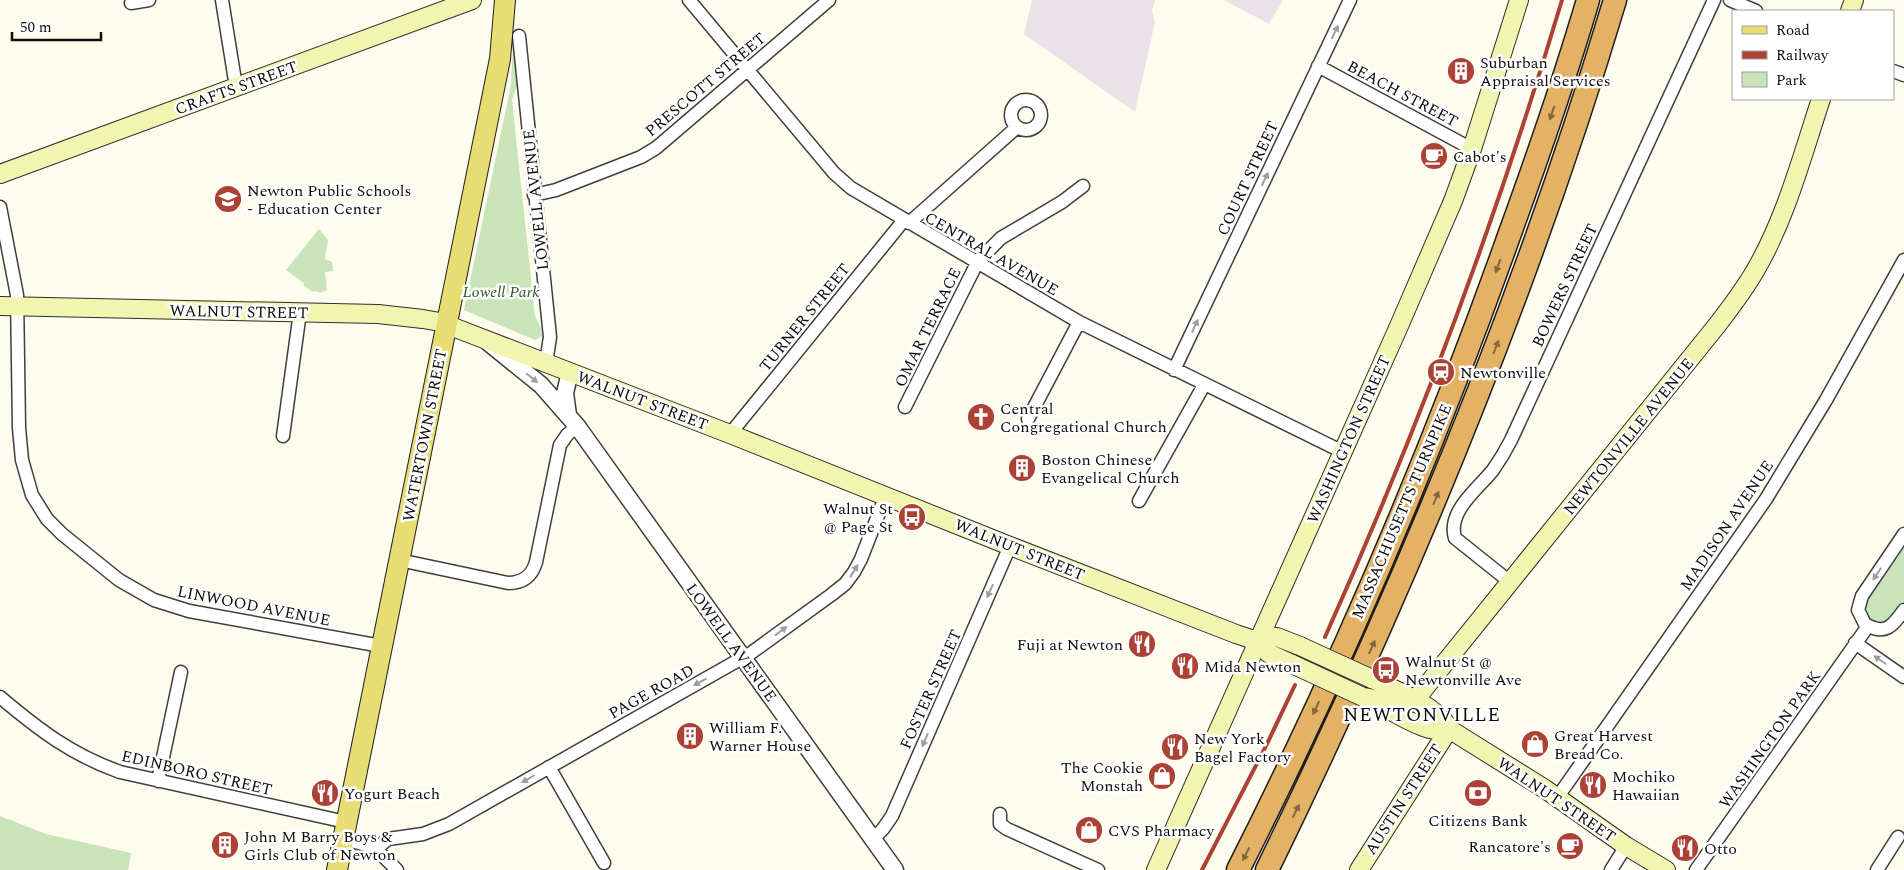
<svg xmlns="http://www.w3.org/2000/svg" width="1904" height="870" viewBox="0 0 1904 870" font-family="Spectral,serif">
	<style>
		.industrial { fill: #eae1e9 }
		.green { fill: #c9e3bb }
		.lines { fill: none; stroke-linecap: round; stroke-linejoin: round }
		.minor-casing { stroke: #3f3f3f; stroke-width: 15 }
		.tertiary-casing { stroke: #3f3f3f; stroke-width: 19 }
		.secondary-casing { stroke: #2e2e2e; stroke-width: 20 }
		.primary-casing { stroke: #1d1d1d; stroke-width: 22 }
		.motorway-casing { stroke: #1d1d1d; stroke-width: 25 }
		.minor { stroke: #fff; stroke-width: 12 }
		.tertiary { stroke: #fff; stroke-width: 16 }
		.secondary { stroke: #f2f5b0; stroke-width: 18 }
		.primary { stroke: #e8dd72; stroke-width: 20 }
		.motorway { stroke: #e3b265; stroke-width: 22 }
		.rail { stroke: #ab4235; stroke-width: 4 }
		.secondary-bridge-casing { stroke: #2e2e2e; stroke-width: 20; stroke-linecap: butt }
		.secondary-bridge { stroke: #f2f5b0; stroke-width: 18 }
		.oneway { fill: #9e9e9e }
		.oneway2 { fill: #82673d }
		.labels { text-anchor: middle; stroke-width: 5; stroke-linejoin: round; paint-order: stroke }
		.poi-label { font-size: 16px; fill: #0c0c0c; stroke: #fff; text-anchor: start }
		.street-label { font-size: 16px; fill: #0c0c0c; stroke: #fff }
		.park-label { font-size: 16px; font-style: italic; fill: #275b24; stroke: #fff }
		.quarter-label { font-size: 19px; letter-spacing: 1px; fill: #0c0c0c; stroke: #fff }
	</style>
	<rect width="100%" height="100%" fill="#fdfced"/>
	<path class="industrial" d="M1032,0H1155L1152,11L1155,22L1135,112L1024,34Z
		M1224,0H1283L1269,24Z"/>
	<path class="green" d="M513,41L518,83L512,100L535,316L541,328L542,336L535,340L464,310L511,85Z
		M319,229L328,240L325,259L332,262L333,271L325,272L327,290L320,293L316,291L313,292L304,286V283L286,270Z
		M1904,534V610L1898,619L1872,628L1859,602Z
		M0,816L46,834L131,853L128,870H0Z"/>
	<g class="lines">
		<defs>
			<path id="minor" d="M222,0L236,87
				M689,0L834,173L851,188L1079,322L1343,452
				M1730,0L1756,11
				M131,3L149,0
				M519,36L550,337L546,363
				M1318,66L1472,149
				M1893,71L1904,75
				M1011 115a15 15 0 1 1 30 0a15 15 0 1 1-30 0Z
				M534,195L556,190L641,157L656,148L829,0
				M0,207L17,295L19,428L22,460L32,495L47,519L62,534L119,580L154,600L189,611L381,646
				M909,223L1017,127
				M1174,370L1350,0
				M905,407L978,261L1001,238L1062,202L1083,186
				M1028,419L1079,322
				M730,434L904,220
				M283,436L300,312
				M1139,501L1204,385
				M1904,534L1862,596L1858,610L1865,624C1885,636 1893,626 1904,610
				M399,560L508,583C523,583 532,576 536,562L560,445L567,435L577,426
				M1510,582L1455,538C1447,511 1478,489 1493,470C1500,460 1506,450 1511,440L1714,0
				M1855,643L1904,677
				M0,697C39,730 72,755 120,772L346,822
				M549,767L604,863
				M158,781L181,672
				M1557,798L1766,499L1826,400L1904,260
				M1000,814V824L1007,829L1098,870
				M343,839L374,847L397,870
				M873,839L883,829L892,816L1010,546
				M377,848L388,839L423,834L449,824L751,653L831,595L845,584L854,572L861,559L886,495
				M1611,870L1626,846
				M1696,870L1868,626
				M1877,870L1898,837"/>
			<path id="tertiary" d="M489,343L541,385L577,426L895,870
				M568,415L565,393L570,372"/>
			<path id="secondary" d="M1850,11L1854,0
				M0,174L472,0
				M0,306L378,314L423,319L440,322L730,434L1010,546L1236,634L1257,641L1271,637H1277L1300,646
				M1257,641L1268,653L1292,664
				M1372,679C1395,690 1438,706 1449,729L1545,789L1626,846L1666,870
				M1363,697C1383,699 1396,711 1415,700L1718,324C1731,307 1744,290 1755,271C1786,218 1802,156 1821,99
				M1385,708C1401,716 1431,736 1449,729
				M1156,870L1399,326L1453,201L1472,149L1519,0
				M1359,870L1449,729"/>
			<path id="primary" d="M337,870L500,59L505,0"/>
			<path id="motorway" d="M1238,870C1342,664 1433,450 1510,233C1538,156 1565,78 1588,0
				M1267,870C1404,589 1525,300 1615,0"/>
		</defs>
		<use href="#minor" class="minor-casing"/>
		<use href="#tertiary" class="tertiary-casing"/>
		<use href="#secondary" class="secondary-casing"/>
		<use href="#primary" class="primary-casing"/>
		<use href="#motorway" class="motorway-casing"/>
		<use href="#minor" class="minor"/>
		<use href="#tertiary" class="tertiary"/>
		<use href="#secondary" class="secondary"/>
		<use href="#primary" class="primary"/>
		<use href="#motorway" class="motorway"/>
		<path class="rail" d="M1325,637C1418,430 1497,218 1562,0
			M1202,870L1265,748L1295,685"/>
		<defs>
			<path id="secondary-bridge" d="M1300,646L1372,679
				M1292,664L1363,697"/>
		</defs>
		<use href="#secondary-bridge" class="secondary-bridge-casing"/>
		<use href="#secondary-bridge" class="secondary-bridge"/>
	</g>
	<defs><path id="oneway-solid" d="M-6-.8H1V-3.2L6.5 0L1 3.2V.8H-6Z" transform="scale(1.25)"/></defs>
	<g class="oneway">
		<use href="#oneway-solid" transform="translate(1335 32) rotate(-64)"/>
		<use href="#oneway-solid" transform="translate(1265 179) rotate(-65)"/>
		<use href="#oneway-solid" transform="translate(1195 326) rotate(-65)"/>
		<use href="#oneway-solid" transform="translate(532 378) rotate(39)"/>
		<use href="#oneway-solid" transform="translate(854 571) rotate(-58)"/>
		<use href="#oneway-solid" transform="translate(1877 574) rotate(124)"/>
		<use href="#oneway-solid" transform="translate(990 591) rotate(114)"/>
		<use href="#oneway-solid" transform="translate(781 631) rotate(-36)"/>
		<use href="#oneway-solid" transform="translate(1880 660) rotate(-145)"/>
		<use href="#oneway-solid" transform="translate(700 682) rotate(151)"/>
		<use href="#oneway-solid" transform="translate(925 740) rotate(114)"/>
		<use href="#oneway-solid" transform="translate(528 779) rotate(150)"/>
	</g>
	<g class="oneway2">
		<use href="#oneway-solid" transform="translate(1552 113) rotate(109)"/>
		<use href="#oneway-solid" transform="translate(1498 266) rotate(110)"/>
		<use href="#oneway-solid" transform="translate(1496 347) rotate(-69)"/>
		<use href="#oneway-solid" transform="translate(1436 498) rotate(-68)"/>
		<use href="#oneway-solid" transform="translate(1372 647) rotate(-66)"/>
		<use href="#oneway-solid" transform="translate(1316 708) rotate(115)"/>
		<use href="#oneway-solid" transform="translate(1296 811) rotate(-63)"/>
		<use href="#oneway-solid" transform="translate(1246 854) rotate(117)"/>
	</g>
	<defs>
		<symbol id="building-disc" viewBox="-11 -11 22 22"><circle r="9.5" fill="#ab4235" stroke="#fff"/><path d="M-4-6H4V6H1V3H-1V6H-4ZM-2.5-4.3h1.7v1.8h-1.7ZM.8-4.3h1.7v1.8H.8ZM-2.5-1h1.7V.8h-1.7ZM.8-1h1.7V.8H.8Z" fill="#fff"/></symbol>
		<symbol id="cafe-disc" viewBox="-11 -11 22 22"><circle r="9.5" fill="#ab4235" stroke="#fff"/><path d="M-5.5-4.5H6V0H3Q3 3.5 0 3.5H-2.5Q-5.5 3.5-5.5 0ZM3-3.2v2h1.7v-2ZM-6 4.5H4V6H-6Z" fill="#fff"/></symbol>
		<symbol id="school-disc" viewBox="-11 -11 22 22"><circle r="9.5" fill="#ab4235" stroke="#fff"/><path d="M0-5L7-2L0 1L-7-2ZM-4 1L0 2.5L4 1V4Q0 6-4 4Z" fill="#fff"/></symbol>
		<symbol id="station-disc" viewBox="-11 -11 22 22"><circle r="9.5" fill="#ab4235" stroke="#fff"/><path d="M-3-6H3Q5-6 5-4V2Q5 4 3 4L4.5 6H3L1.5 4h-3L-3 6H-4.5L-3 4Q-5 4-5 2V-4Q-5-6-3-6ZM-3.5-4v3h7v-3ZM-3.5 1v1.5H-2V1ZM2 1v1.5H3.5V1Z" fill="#fff"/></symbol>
		<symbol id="church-disc" viewBox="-11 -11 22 22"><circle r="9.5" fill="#ab4235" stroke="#fff"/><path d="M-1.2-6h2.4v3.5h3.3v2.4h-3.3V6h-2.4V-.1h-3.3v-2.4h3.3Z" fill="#fff"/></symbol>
		<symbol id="bus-disc" viewBox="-11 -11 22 22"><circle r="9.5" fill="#ab4235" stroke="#fff"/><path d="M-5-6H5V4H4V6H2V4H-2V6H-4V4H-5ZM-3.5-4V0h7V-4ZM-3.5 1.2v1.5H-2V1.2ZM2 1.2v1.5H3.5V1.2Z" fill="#fff"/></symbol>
		<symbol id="restaurant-disc" viewBox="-11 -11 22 22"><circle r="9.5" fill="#ab4235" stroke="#fff"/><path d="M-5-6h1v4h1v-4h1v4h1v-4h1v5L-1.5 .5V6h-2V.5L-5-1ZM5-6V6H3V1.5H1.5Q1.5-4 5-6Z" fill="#fff"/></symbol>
		<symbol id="shop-disc" viewBox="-11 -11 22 22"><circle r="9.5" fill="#ab4235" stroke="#fff"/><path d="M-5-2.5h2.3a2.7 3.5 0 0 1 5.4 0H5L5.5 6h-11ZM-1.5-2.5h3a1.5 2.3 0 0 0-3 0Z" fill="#fff"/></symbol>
		<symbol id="bank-disc" viewBox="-11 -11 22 22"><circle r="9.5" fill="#ab4235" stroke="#fff"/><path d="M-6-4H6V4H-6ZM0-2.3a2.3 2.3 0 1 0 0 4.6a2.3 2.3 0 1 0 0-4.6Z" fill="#fff"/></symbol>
	</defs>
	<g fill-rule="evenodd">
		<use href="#building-disc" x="1445" y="55" width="32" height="32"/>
		<use href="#cafe-disc" x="1418" y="140" width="32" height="32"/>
		<use href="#school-disc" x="212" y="183" width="32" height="32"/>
		<use href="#station-disc" x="1425" y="356" width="32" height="32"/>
		<use href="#church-disc" x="965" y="401" width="32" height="32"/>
		<use href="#building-disc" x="1006" y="452" width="32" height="32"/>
		<use href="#bus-disc" x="896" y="501" width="32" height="32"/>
		<use href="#restaurant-disc" x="1126" y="628" width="32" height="32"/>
		<use href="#restaurant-disc" x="1169" y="650" width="32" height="32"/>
		<use href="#bus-disc" x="1370" y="654" width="32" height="32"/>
		<use href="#building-disc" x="674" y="720" width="32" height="32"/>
		<use href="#shop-disc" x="1519" y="728" width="32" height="32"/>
		<use href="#restaurant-disc" x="1159" y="731" width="32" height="32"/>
		<use href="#shop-disc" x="1146" y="760" width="32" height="32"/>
		<use href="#restaurant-disc" x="1577" y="769" width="32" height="32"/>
		<use href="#restaurant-disc" x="309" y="777" width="32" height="32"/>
		<use href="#bank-disc" x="1462" y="777" width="32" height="32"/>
		<use href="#shop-disc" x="1073" y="814" width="32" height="32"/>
		<use href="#building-disc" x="209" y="829" width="32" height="32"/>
		<use href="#cafe-disc" x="1554" y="830" width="32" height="32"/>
		<use href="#restaurant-disc" x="1669" y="832" width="32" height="32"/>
	</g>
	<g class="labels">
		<g class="poi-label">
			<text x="1480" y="68">Suburban<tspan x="1480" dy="18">Appraisal Services</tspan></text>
			<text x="1453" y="162">Cabot's</text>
			<text x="247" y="196">Newton Public Schools<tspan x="247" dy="18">- Education Center</tspan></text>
			<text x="1460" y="378">Newtonville</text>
			<text x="1000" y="414">Central<tspan x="1000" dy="18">Congregational Church</tspan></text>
			<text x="1041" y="465">Boston Chinese<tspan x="1041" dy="18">Evangelical Church</tspan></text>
			<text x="893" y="514" text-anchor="end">Walnut St<tspan x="893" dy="18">@ Page St</tspan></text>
			<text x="1123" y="650" text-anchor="end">Fuji at Newton</text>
			<text x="1405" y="667">Walnut St @<tspan x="1405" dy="18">Newtonville Ave</tspan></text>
			<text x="1204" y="672">Mida Newton</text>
			<text x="709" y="733">William F.<tspan x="709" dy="18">Warner House</tspan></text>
			<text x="1554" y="741">Great Harvest<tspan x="1554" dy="18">Bread Co.</tspan></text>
			<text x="1194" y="744">New York<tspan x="1194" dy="18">Bagel Factory</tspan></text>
			<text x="1143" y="773" text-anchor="end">The Cookie<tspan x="1143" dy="18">Monstah</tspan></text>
			<text x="1612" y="782">Mochiko<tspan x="1612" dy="18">Hawaiian</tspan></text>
			<text x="344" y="799">Yogurt Beach</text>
			<text x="1478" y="826" text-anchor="middle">Citizens Bank</text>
			<text x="1108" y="836">CVS Pharmacy</text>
			<text x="244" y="842">John M Barry Boys &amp;<tspan x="244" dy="18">Girls Club of Newton</tspan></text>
			<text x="1551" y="852" text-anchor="end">Rancatore's</text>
			<text x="1704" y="854">Otto</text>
		</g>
		<g class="street-label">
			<text transform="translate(705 84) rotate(-40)" y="6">PRESCOTT STREET</text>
			<text transform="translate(236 87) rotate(-20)" y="6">CRAFTS STREET</text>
			<text transform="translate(1403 93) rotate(28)" y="6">BEACH STREET</text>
			<text transform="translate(1247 178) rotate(-65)" y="6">COURT STREET</text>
			<text transform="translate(535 200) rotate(-96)" y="6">LOWELL AVENUE</text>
			<text transform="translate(992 253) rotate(30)" y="6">CENTRAL AVENUE</text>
			<text transform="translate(1564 285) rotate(-65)" y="6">BOWERS STREET</text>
			<text transform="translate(239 311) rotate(1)" y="6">WALNUT STREET</text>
			<text transform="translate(804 317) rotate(-51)" y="6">TURNER STREET</text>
			<text transform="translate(927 327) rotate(-64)" y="6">OMAR TERRACE</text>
			<text transform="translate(643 400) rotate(21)" y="6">WALNUT STREET</text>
			<text transform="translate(424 435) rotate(-79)" y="6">WATERTOWN STREET</text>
			<text transform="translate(1628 436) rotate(-51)" y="6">NEWTONVILLE AVENUE</text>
			<text transform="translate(1348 439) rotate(-66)" y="6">WASHINGTON STREET</text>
			<text transform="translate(1401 511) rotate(-67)" y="6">MASSACHUSETTS TURNPIKE</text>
			<text transform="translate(1726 525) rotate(-56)" y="6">MADISON AVENUE</text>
			<text transform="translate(1020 549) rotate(22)" y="6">WALNUT STREET</text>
			<text transform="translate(254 605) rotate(11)" y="6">LINWOOD AVENUE</text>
			<text transform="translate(732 642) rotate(54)" y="6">LOWELL AVENUE</text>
			<text transform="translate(930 689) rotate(-66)" y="6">FOSTER STREET</text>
			<text transform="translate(651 691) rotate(-29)" y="6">PAGE ROAD</text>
			<text transform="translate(1769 739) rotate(-55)" y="6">WASHINGTON PARK</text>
			<text transform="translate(197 772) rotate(13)" y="6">EDINBORO STREET</text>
			<text transform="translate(1403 799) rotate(-57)" y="6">AUSTIN STREET</text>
			<text transform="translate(1557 799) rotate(34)" y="6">WALNUT STREET</text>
		</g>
		<g class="park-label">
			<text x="501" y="297">Lowell Park</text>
		</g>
		<g class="quarter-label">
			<text x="1422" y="721">NEWTONVILLE</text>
		</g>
	</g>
	<rect x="1732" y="10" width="162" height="90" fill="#ffffff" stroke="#9e9e9e"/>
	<rect x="1742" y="26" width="25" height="8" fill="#e8dd72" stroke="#9e9e9e"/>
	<text x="1776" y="35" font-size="15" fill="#0c0c0c">Road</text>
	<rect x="1742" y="51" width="25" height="8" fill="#ab4235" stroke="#9e9e9e"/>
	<text x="1776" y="60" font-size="15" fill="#0c0c0c">Railway</text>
	<rect x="1742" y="72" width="25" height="15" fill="#c9e3bb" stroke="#9e9e9e"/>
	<text x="1776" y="85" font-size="15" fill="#0c0c0c">Park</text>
	<path d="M12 32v8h89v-8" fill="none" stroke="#0c0c0c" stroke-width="2.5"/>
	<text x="20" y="32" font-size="15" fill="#0c0c0c" stroke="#ffffff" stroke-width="4" paint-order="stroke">50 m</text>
</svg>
